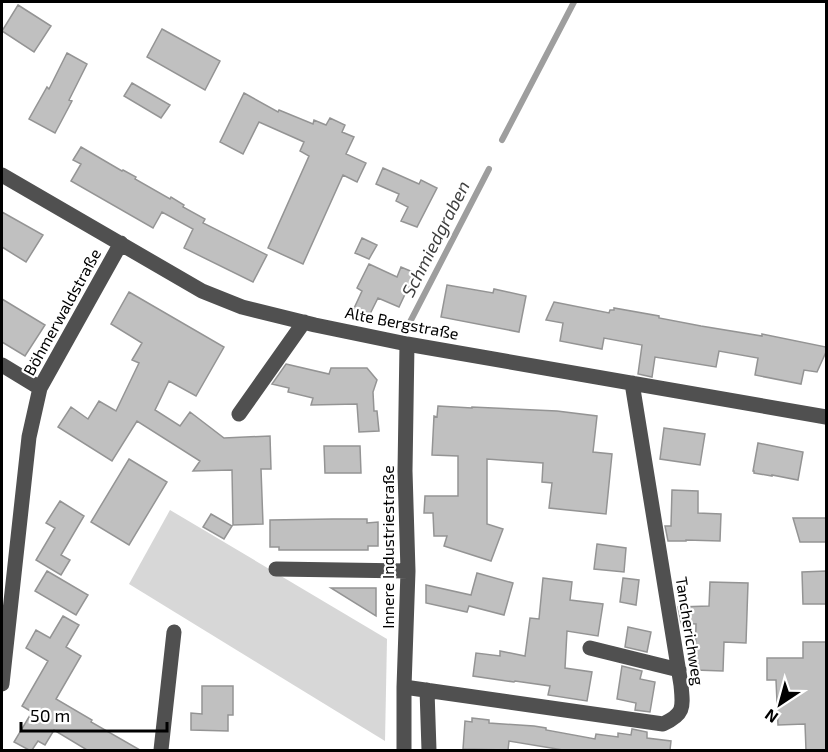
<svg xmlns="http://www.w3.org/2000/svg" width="828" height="752" viewBox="0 0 828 752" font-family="'Exo 2',sans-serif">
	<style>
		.green { fill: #d7d7d7 }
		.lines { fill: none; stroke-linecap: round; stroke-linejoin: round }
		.stream { stroke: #9e9e9e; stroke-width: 6 }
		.building { fill: #c0c0c0; stroke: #949494; stroke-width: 1.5 }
		.minor { stroke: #505050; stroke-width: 15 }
		.labels { text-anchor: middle; stroke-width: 4.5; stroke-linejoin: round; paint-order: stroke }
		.street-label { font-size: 16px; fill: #000; stroke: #fff }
		.water-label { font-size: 18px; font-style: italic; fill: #3f3f3f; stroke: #fff }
	</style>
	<rect width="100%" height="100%" fill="#fff"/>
	<path class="green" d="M170,510L387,639L385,741L129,584Z"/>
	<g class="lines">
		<path class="stream" d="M502,140L574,2
			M410,322L489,169"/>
	</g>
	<path class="building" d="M18,5L51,26L34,52L2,31Z
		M162,29L220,61L205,90L147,57Z
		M67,53L87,64L69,100L72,101L55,133L29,119L47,87L49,89Z
		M132,83L170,105L161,118L124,96Z
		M244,93L278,112L279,110L313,124L314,120L326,125L330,118L345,125L342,132L354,137L346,154L366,163L357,182L343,175L303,264L268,248L309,156L300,151L304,142L259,122L243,154L220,142Z
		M81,147L122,171L123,170L136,177L135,179L170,199L171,197L184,205L183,207L205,219L203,223L267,255L253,282L184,248L193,229L162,212L153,228L71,181L81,164L73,160Z
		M383,168L419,184L421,180L437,188L417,227L401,221L408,207L396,201L399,194L376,184Z
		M2,212L43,235L26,262L2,247Z
		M362,238L377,245L369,259L355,253Z
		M369,264L397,277L401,267L415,273L399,307L378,298L367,320L350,317L362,291L357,288Z
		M447,285L493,293L494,289L526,296L519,332L441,317Z
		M129,292L224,347L196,396L169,381L155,410L180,426L190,412L224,438L270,436L271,469H261L263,524L233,525L232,470L193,471L200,461L137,421L112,461L58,427L71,407L88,419L99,401L116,411L139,363L132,360L142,343L111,324Z
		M2,299L45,325L25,356L2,342Z
		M554,302L609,313L610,310H614V308L659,316V318L701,326L762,336V334L826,347V352L817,372L804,370L801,384L755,375L758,358L719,351L716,367L655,357L652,377L638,374L642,345L604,338L602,349L560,341L563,323L546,320Z
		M286,364L329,374L331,368H367L377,380L373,392L374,411H377L379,431L359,432L357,404L311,405L313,398L288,392L289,388L272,384Z
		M438,406L472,408V407L557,411L597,416L593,452L612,454L606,514L549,508L552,483L542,482L543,463L487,459V524L503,529L491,561L444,546L447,536H434L433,513H424L425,496H458V456L432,455L434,416L437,417Z
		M664,428L705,434L700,465L660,459Z
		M758,443L803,452L798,480L772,475V476L754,473V471H753Z
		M324,446H360L361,473H325Z
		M129,459L167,482L129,545L91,522Z
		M672,490L698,491V513L721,514L720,541L686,540V541H668L665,526H671Z
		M60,501L84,516L61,555L70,560L61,575L36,560L55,528L46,523Z
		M211,514L232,526L224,539L203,527Z
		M793,518H826V542H800Z
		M333,519H367V523L378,522V546H368V550H279V547H270V520Z
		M597,544L626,548L624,572L594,569Z
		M47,571L88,595L76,615L35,591Z
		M826,571V604H803L802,572Z
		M477,573L513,583L504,615L469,606L467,612L426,603V585L471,595Z
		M543,578L572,582L570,600L603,604L598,636L567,631L565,668L592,672L587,701L548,695L550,686L515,681L514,682L473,676L476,653L500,656V651L525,656L530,618L539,619Z
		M623,578L639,580L636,605L620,602Z
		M710,582L748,583L746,643L724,642L723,671L695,670L696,624L681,623L678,607L709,606Z
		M331,588H376V616Z
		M63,616L79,625L66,647L81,656L56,699L92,720L91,722L140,750H87L54,730L45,745L38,741L32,750H29L14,742L32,712L22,706L48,661L26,648L36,630L50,638Z
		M628,627L651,632L647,652L625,647Z
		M803,642H826V750H806L805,724L778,725L776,680H767V658H803Z
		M622,666L642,671L640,679L655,682L650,712L635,710L636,703L617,699Z
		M202,686H233V715H228V731L191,730V713L202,714Z
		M472,718L489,720V723L534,726L546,728V730L595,739L596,734L618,737V733L631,735L632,729L647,732V738L671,741L670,750H563L509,741L508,750L463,749L465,721L472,722Z"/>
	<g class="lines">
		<path class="minor" d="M2,175L202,291L242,307L315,325L407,344L826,417
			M2,365L40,388
			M239,414L304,322
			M276,569L408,571
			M590,648L679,670
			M2,684L29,437L40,388L121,243
			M404,687L663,724C685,714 683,707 681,685L632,383
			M427,690L429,750
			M161,750L174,632
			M404,750V687L408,571L405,471L407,344"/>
	</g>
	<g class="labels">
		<g class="street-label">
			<text transform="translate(62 312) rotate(-61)" y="6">Böhmerwaldstraße</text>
			<text transform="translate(402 323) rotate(11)" y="6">Alte Bergstraße</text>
			<text transform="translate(388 547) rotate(-90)" y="6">Innere Industriestraße</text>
			<text transform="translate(690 631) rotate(81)" y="6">Tancherichweg</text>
		</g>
		<g class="water-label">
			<text transform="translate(436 239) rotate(-63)" y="6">Schmiedgraben</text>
		</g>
	</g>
	<rect width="828" height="752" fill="none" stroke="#000000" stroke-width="6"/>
	<g transform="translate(780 704) rotate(216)" stroke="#ffffff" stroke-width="4.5" paint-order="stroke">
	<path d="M0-4.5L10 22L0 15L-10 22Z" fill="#000000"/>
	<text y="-9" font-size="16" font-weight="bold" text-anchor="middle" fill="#000000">N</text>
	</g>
	<path d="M21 722v9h146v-9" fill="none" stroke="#000000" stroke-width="3"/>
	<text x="30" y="722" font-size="18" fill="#000000" stroke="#ffffff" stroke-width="4.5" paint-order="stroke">50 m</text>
</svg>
